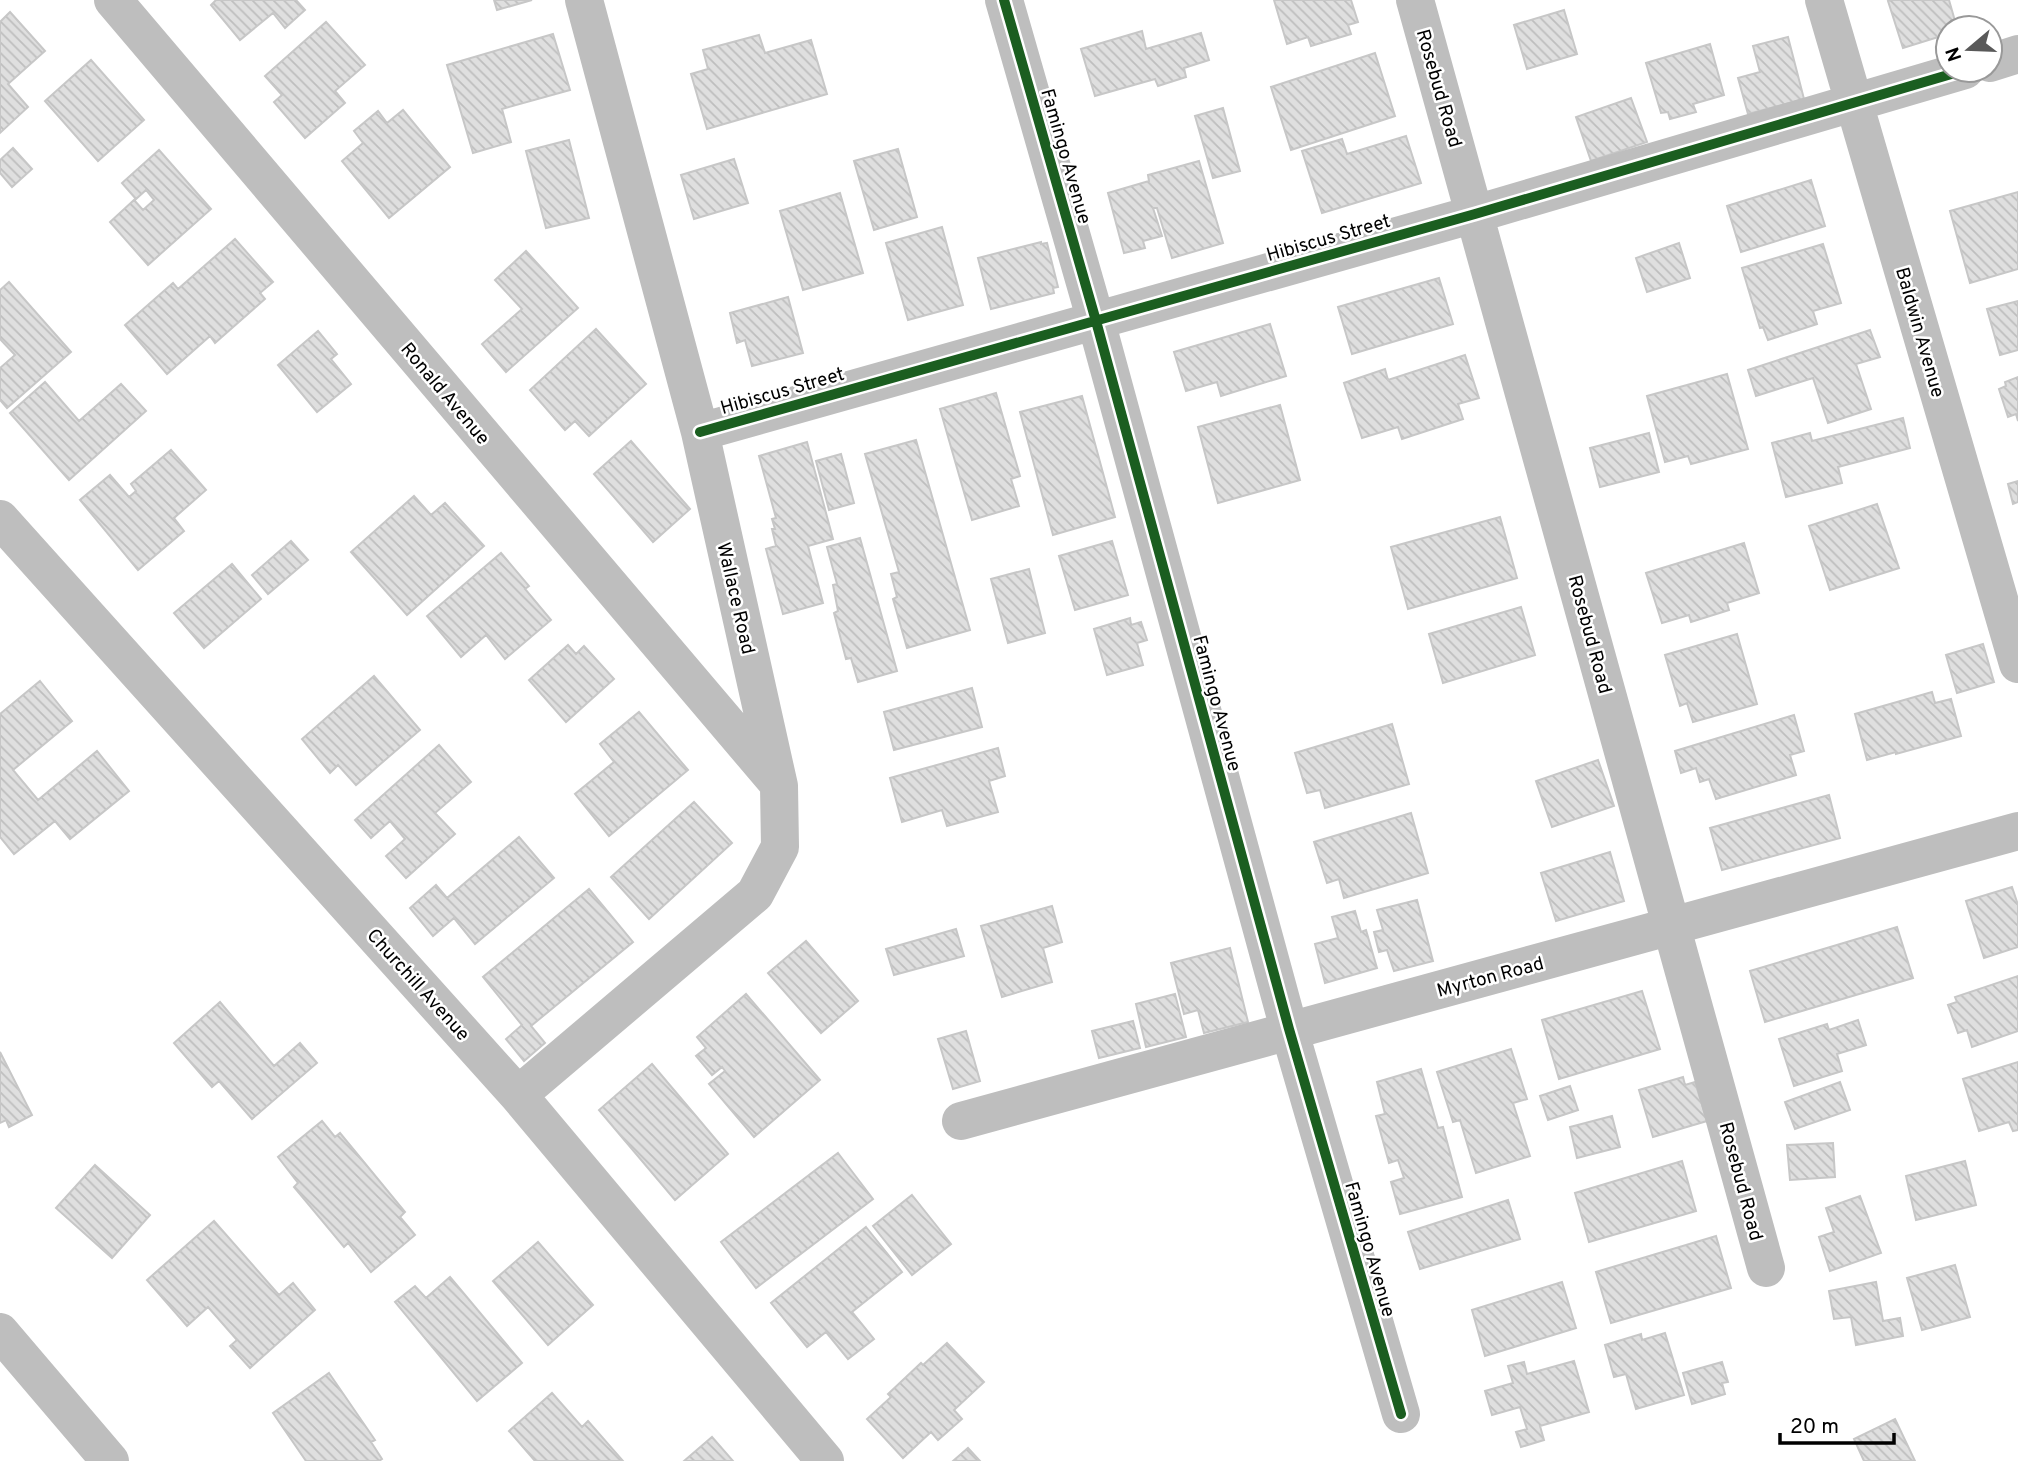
<svg xmlns="http://www.w3.org/2000/svg" width="2018" height="1461" viewBox="0 0 2018 1461" font-family="Overpass,sans-serif">
	<style>
		.building { fill: url(#building-back-hatch); stroke: #c7c7c7; stroke-width: 2 }
		.lines { fill: none; stroke-linecap: round; stroke-linejoin: round }
		.street { stroke: #bebebe; stroke-width: 38 }
		.cycleway-casing { stroke: #fff; stroke-width: 15 }
		.cycleway { stroke: #1b5e20; stroke-width: 10 }
		.labels { text-anchor: middle; stroke-width: 5; stroke-linejoin: round; paint-order: stroke }
		.street-label { font-size: 19px; fill: #000; stroke: #fff }
	</style>
	<defs>
		<pattern id="building-back-hatch" width="6" height="6" patternUnits="userSpaceOnUse" patternTransform="scale(1.75)"><rect width="6" height="6" fill="#dfdfdf"/><path d="M-1 5l2 2M0 0l6 6M5-1l2 2" fill="none" stroke="#bebebe"/></pattern>
	</defs>
	<rect width="100%" height="100%" fill="#fff"/>
	<path class="building" d="M216,0H296L305,10L285,28L273,13L240,40L211,5Z
		M494,0H532L497,10Z
		M1274,0H1351L1358,22L1348,25L1351,34L1311,46L1308,37L1287,44Z
		M1892,0H1949L1957,28H1948V34L1903,48L1888,1Z
		M1564,10L1577,54L1527,69L1514,25Z
		M10,12L45,51L8,84L28,107L0,133V22Z
		M326,22L365,65L335,91L345,103L305,138L274,102L282,95L265,76Z
		M1142,31L1146,49L1201,33L1209,60L1184,68L1186,77L1158,86L1155,79L1095,96L1081,49Z
		M553,34L570,90L502,109L511,142L473,153L447,65Z
		M759,35L765,53L811,40L827,94L707,129L691,74L708,69L703,50Z
		M1788,37L1804,99L1748,114L1738,78L1760,72L1753,46Z
		M1710,44L1724,95L1693,104L1696,112L1670,119L1668,112L1661,113L1646,63Z
		M1375,53L1395,116L1291,150L1271,87Z
		M91,60L144,120L98,161L45,101Z
		M1631,98L1647,142L1591,161L1576,117Z
		M1223,108L1240,171L1213,178L1195,116Z
		M403,110L450,167L389,218L342,161L363,143L354,131L378,111L387,123Z
		M1406,136L1421,183L1322,213L1302,151L1342,139L1347,154Z
		M569,140L589,218L546,228L526,151Z
		M13,148L32,169L12,187L0,173V160Z
		M898,149L917,217L874,230L854,161Z
		M159,150L211,209L148,265L110,222L134,200L143,210L154,200L146,190L136,199L122,183Z
		M734,159L748,203L694,219L681,175Z
		M1199,161L1223,243L1172,258L1157,208H1153L1162,236L1143,241L1145,248L1124,253L1108,193L1149,181L1148,175Z
		M1811,180L1825,226L1741,252L1727,206Z
		M2018,192V269L1970,283L1950,211Z
		M840,193L863,273L803,290L780,211Z
		M942,227L963,305L908,320L886,243Z
		M235,239L273,282L260,293L265,299L215,343L210,336L167,374L125,325L173,283L178,289Z
		M1041,242V244L1047,243L1058,287L1053,288L1054,293L991,309L978,258Z
		M1679,243L1690,278L1647,292L1636,258Z
		M1823,244L1841,303L1813,311L1817,324L1768,340L1763,327L1760,328L1742,268Z
		M526,251L578,308L506,372L482,344L522,309L495,280Z
		M1439,278L1453,324L1352,354L1338,307Z
		M9,282L71,352L7,408L0,400V368L15,355L0,339V290Z
		M788,297L803,353L752,366L745,340L737,343L730,313Z
		M2018,301V350L2000,355L1987,309Z
		M1270,324L1286,376L1221,396L1217,382L1186,391L1174,352Z
		M596,329L646,384L589,436L575,421L565,430L530,390Z
		M1870,330L1880,357L1856,364L1871,409L1828,423L1813,378L1756,396L1748,370Z
		M318,331L337,354L331,359L351,384L317,412L278,365Z
		M1465,355L1479,398L1458,404L1463,419L1402,439L1398,427L1362,438L1344,383L1385,369L1388,380Z
		M1727,374L1748,449L1691,464L1688,456L1665,462L1647,396Z
		M2018,377V421L2016,414L2008,417L1999,389L2006,386L2005,382Z
		M45,382L79,421L121,384L146,411L69,480L10,413Z
		M996,393L1020,476L1011,479L1019,506L972,520L940,409Z
		M1082,396L1115,517L1053,535L1020,412Z
		M1280,405L1300,480L1218,503L1198,427Z
		M1903,418L1910,448L1838,467L1842,483L1786,497L1772,443L1810,433L1812,441Z
		M1649,433L1659,472L1600,487L1590,448Z
		M916,440L970,630L907,648L893,599L897,597L891,574L899,572L865,454Z
		M631,441L690,509L653,542L594,474Z
		M807,442L833,539L808,546L823,603L783,614L766,549L776,546L772,529H775L772,519L776,518L759,456Z
		M171,450L206,490L174,518L184,531L138,570L80,500L110,475L129,497L136,491L131,484Z
		M841,454L854,503L829,510L816,461Z
		M2018,481V502L2013,504L2008,484Z
		M414,496L431,515L445,503L484,546L407,615L351,552Z
		M1877,504L1899,568L1830,590L1809,526Z
		M1500,517L1517,578L1408,609L1391,547Z
		M860,538L897,671L858,682L851,658L846,659L834,613L838,611L833,585L837,584L827,547Z
		M291,541L308,560L268,594L252,575Z
		M1112,541L1128,595L1075,610L1059,556Z
		M1744,543L1759,593L1727,603L1729,610L1691,622L1689,615L1662,623L1646,573Z
		M501,553L529,586L525,589L551,620L505,659L486,635L461,657L427,616Z
		M232,564L261,599L204,648L174,613Z
		M1029,569L1045,633L1008,643L991,579Z
		M1521,607L1535,655L1443,683L1429,634Z
		M1130,618L1131,625L1141,622L1147,640L1137,643L1143,665L1107,675L1094,629Z
		M1737,634L1757,704L1693,722L1687,703L1680,706L1665,655Z
		M1983,644L1994,682L1957,693L1946,655Z
		M568,645L576,654L584,646L614,679L566,722L529,680Z
		M374,676L420,730L356,785L338,765L330,773L302,739Z
		M40,681L72,721L13,770L38,800L97,751L129,791L70,839L55,821L14,854L0,837V714Z
		M972,688L982,727L894,750L884,712Z
		M1932,692L1935,703L1951,699L1961,736L1896,754V752L1867,760L1855,714Z
		M639,712L688,770L609,836L575,794L614,762L600,744Z
		M1794,715L1804,751L1790,755L1796,775L1716,799L1709,779L1700,782L1696,768L1681,773L1675,751Z
		M1392,724L1409,784L1325,808L1320,790L1307,793L1295,753Z
		M439,745L471,782L435,813L455,834L406,878L386,856L405,839L390,821L371,838L355,820Z
		M998,748L1005,776L989,781L998,812L947,826L942,810L902,822L890,778Z
		M1598,760L1614,806L1552,827L1536,781Z
		M1829,795L1840,838L1722,870L1710,828Z
		M694,802L732,843L649,919L611,877Z
		M1411,813L1428,873L1344,898L1339,879L1327,883L1314,842Z
		M519,837L554,878L475,944L454,918L433,936L410,908L436,885L447,898Z
		M1610,852L1624,901L1556,921L1541,873Z
		M2012,887L2018,905V947L1984,958L1966,901Z
		M589,889L633,942L531,1026L545,1043L524,1061L506,1039L522,1025L483,977Z
		M1417,900L1433,961L1394,971L1387,950L1379,952L1374,932L1383,930L1377,910Z
		M1052,906L1062,942L1043,948L1052,982L1002,997L981,926Z
		M1355,911L1361,932L1366,930L1377,968L1325,983L1315,944L1338,938L1332,917Z
		M1897,927L1913,978L1765,1022L1750,971Z
		M956,929L964,956L894,975L886,949Z
		M806,941L858,1001L821,1033L768,973Z
		M1230,948L1248,1022L1204,1033L1198,1010L1184,1014L1171,963Z
		M2018,976V1031L1972,1047L1967,1030L1958,1033L1948,1005L1957,1002L1955,997Z
		M1642,991L1660,1049L1559,1079L1542,1020Z
		M746,994L820,1080L754,1137L709,1084L725,1071L722,1067L712,1075L696,1056L706,1048L697,1037Z
		M1175,994L1186,1037L1146,1047L1136,1004Z
		M220,1002L274,1066L300,1043L317,1063L252,1119L219,1081L212,1087L174,1043Z
		M1858,1020L1866,1045L1837,1054L1842,1071L1794,1086L1779,1039L1827,1024L1829,1030Z
		M1133,1021L1140,1048L1099,1058L1092,1031Z
		M966,1031L980,1081L953,1089L938,1039Z
		M1511,1049L1527,1099L1513,1103L1530,1156L1476,1173L1460,1120L1453,1122L1437,1072Z
		M0,1052L32,1115L9,1127L6,1120L0,1123Z
		M2018,1062V1130L2013,1131L2009,1122L1979,1131L1963,1079Z
		M652,1064L728,1154L675,1200L599,1110Z
		M1421,1069L1438,1128L1443,1127L1462,1197L1400,1214L1391,1182L1404,1178L1398,1160L1389,1163L1376,1116L1385,1114L1377,1082Z
		M1683,1077L1685,1085L1695,1082L1707,1121L1653,1137L1639,1090Z
		M1840,1082L1850,1110L1795,1129L1785,1102Z
		M1570,1086L1578,1110L1548,1120L1540,1096Z
		M1612,1116L1620,1147L1577,1158L1570,1127Z
		M322,1121L335,1137L340,1133L405,1212L400,1217L415,1235L371,1272L348,1243L344,1247L294,1187L298,1183L278,1157Z
		M1833,1143L1835,1177L1790,1180L1787,1145Z
		M838,1153L873,1199L756,1288L721,1242Z
		M1682,1161L1696,1211L1589,1242L1575,1193Z
		M1965,1161L1976,1205L1916,1220L1906,1176Z
		M95,1165L150,1215L112,1258L56,1208Z
		M912,1195L951,1244L912,1275L873,1226Z
		M1860,1196L1881,1253L1830,1271L1819,1237L1834,1232L1826,1208Z
		M1508,1200L1520,1239L1420,1269L1408,1232Z
		M214,1221L279,1295L293,1283L315,1310L250,1368L230,1346L237,1340L208,1307L187,1326L147,1280Z
		M866,1227L902,1272L852,1312L874,1339L848,1359L826,1332L807,1347L771,1303Z
		M1716,1236L1731,1288L1611,1323L1596,1272Z
		M538,1242L593,1305L548,1345L493,1281Z
		M1955,1265L1970,1317L1922,1330L1907,1278Z
		M450,1277L522,1363L477,1401L395,1302L415,1286L426,1298Z
		M1562,1282L1576,1328L1485,1356L1472,1310Z
		M1876,1282L1883,1321L1900,1318L1903,1336L1856,1345L1851,1317L1834,1319L1829,1291Z
		M1665,1333L1684,1395L1636,1409L1626,1374L1614,1377L1605,1345L1641,1334L1642,1340Z
		M947,1343L984,1382L954,1410L962,1419L938,1440L931,1432L903,1458L867,1419L891,1397L888,1394L921,1363L923,1365Z
		M1574,1361L1589,1412L1540,1426L1544,1440L1521,1447L1516,1432L1527,1429L1520,1407L1492,1415L1485,1391L1513,1383L1508,1366L1524,1362L1527,1374Z
		M1722,1362L1728,1382L1722,1383L1725,1394L1692,1404L1683,1373Z
		M329,1373L375,1440L371,1442L382,1459L379,1461H306L273,1413Z
		M552,1393L582,1427L588,1421L623,1461H535L509,1431Z
		M1895,1419L1915,1461H1864L1854,1439Z
		M712,1437L733,1461H684Z
		M968,1448L980,1461H953Z"/>
	<g class="lines">
		<path class="street" d="M113,0L776,781
			M1004,0L1096,321L1289,1029L1401,1414
			M1415,0L1766,1268
			M1824,0L2018,664
			M1990,63L2018,54
			M700,432L1475,214L1965,70
			M0,519L518,1095L825,1461
			M518,1095L755,894L780,847L779,786L700,432L584,0
			M961,1121C1313,1022 1666,929 2018,831
			M0,1332L110,1461"/>
		<defs>
			<path id="cycleway" d="M1004,0L1096,321L1289,1029L1401,1414
				M700,432L1475,214L1965,70"/>
		</defs>
		<use href="#cycleway" class="cycleway-casing"/>
		<use href="#cycleway" class="cycleway"/>
	</g>
	<g class="labels">
		<g class="street-label">
			<text transform="translate(1440 88) rotate(74)" y="7">Rosebud Road</text>
			<text transform="translate(1067 156) rotate(74)" y="7">Famingo Avenue</text>
			<text transform="translate(1328 237) rotate(-16)" y="7">Hibiscus Street</text>
			<text transform="translate(1921 332) rotate(74)" y="7">Baldwin Avenue</text>
			<text transform="translate(782 390) rotate(-16)" y="7">Hibiscus Street</text>
			<text transform="translate(446 393) rotate(50)" y="7">Ronald Avenue</text>
			<text transform="translate(737 598) rotate(77)" y="7">Wallace Road</text>
			<text transform="translate(1591 634) rotate(75)" y="7">Rosebud Road</text>
			<text transform="translate(1218 703) rotate(75)" y="7">Famingo Avenue</text>
			<text transform="translate(1490 976) rotate(-15)" y="7">Myrton Road</text>
			<text transform="translate(419 984) rotate(48)" y="7">Churchill Avenue</text>
			<text transform="translate(1742 1181) rotate(75)" y="7">Rosebud Road</text>
			<text transform="translate(1371 1249) rotate(74)" y="7">Famingo Avenue</text>
		</g>
	</g>
	<g transform="translate(1969 49) rotate(251)"><circle r="33" fill="#ffffff" stroke="#999999" stroke-width="2"/>
	<path d="M0-5L12 26L0 18L-12 26Z" fill="#595959"/>
	<text y="-10" font-size="19" font-weight="bold" text-anchor="middle" fill="#000000">N</text>
	</g>
	<path d="M1780 1433v10h114v-10" fill="none" stroke="#000000" stroke-width="3.5"/>
	<text x="1790" y="1433" font-size="21" fill="#000000" stroke="#ffffff" stroke-width="5" paint-order="stroke">20 m</text>
</svg>
